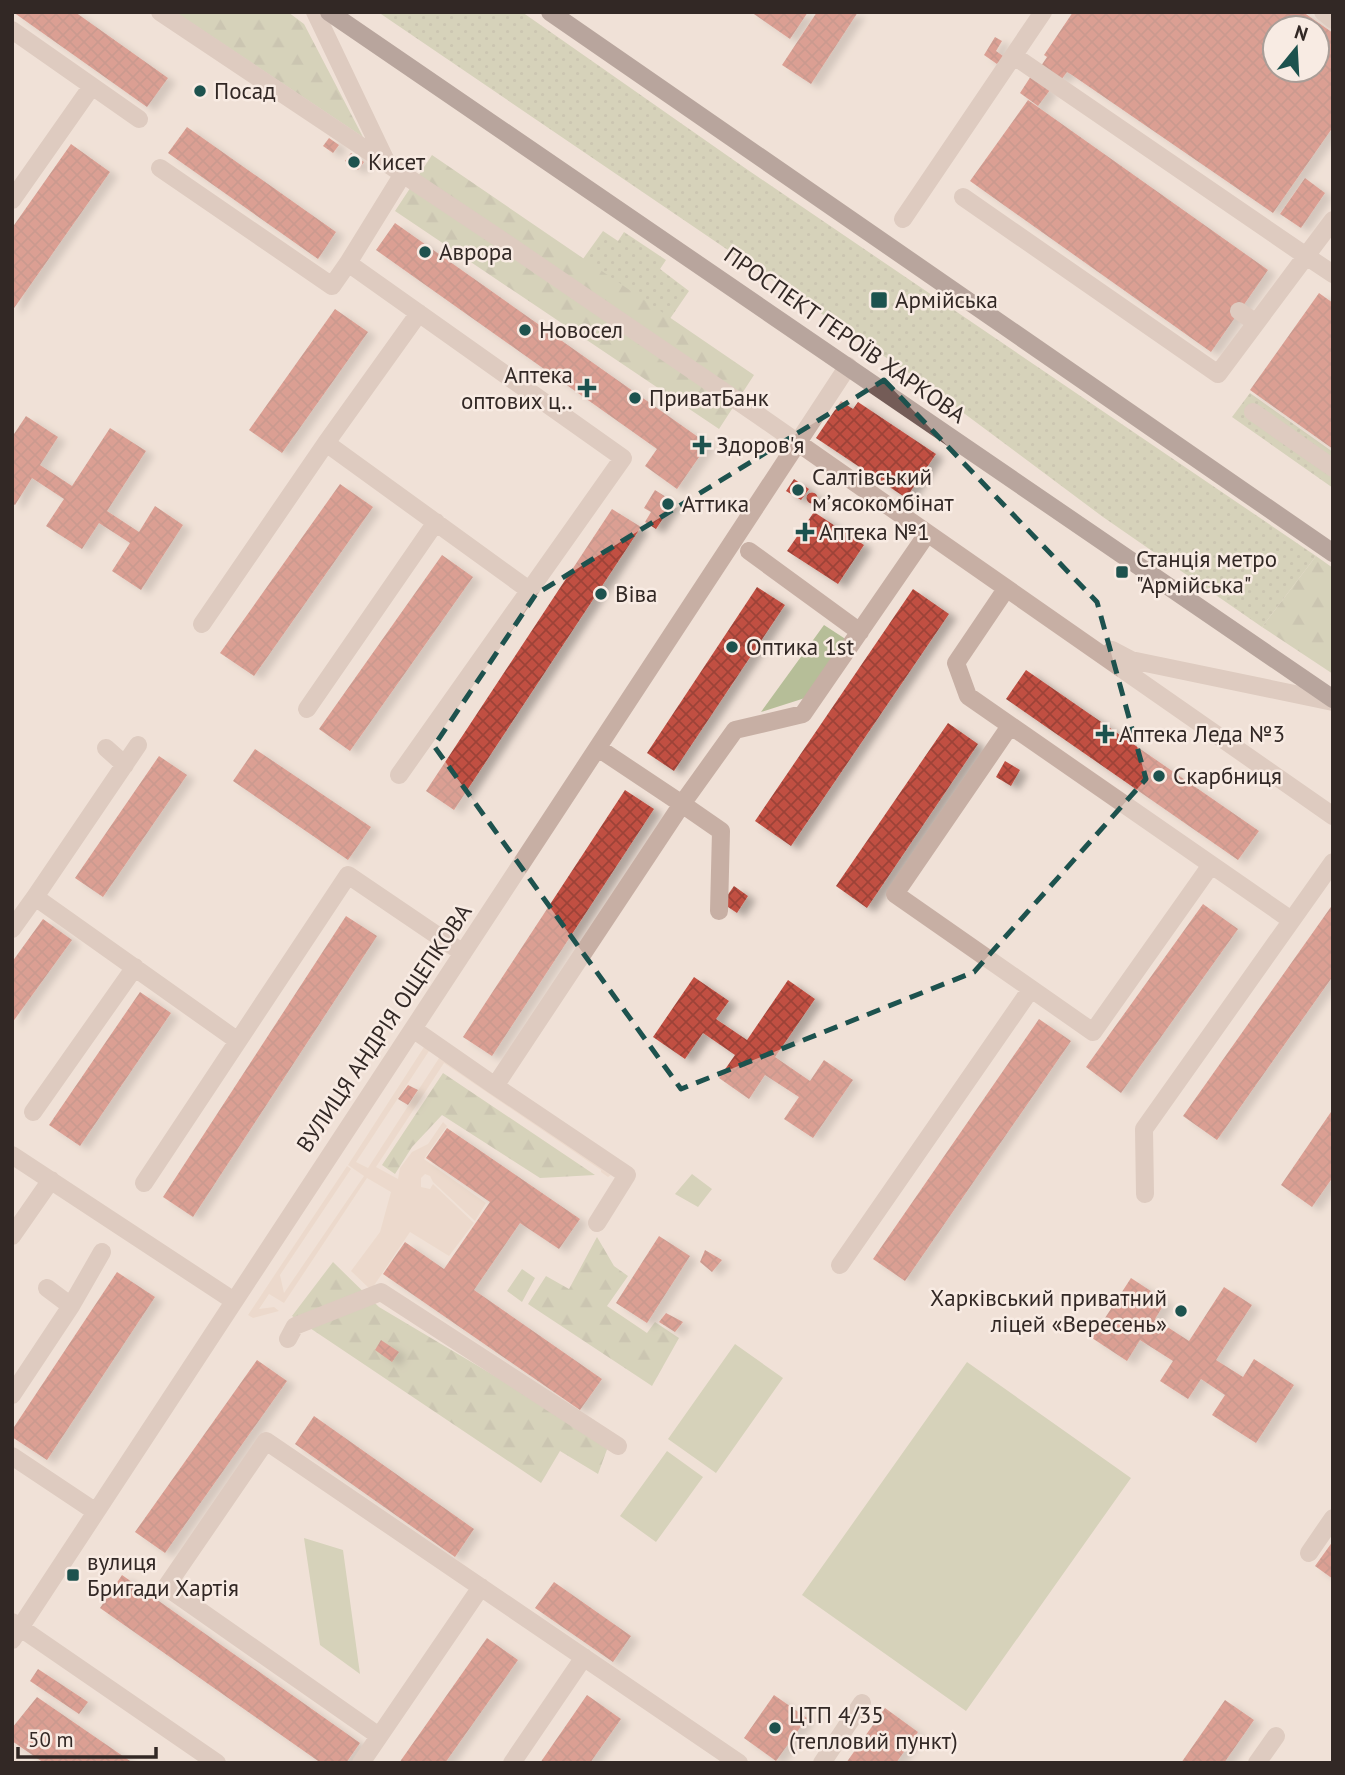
<svg xmlns="http://www.w3.org/2000/svg" width="1345" height="1775" viewBox="0 0 1345 1775" font-family="'PT Sans',sans-serif">
	<style>
		.grass { fill: url(#grass-dots) }
		.forest { fill: url(#forest-firs) }
		.park { fill: #b6be98 }
		.plaza { fill: #e7cfbe }
		.building { fill: url(#building-cross-hatch); fill-rule: evenodd; filter: url(#shadow) }
		.lines { fill: none; stroke-linecap: round; stroke-linejoin: round }
		.minor { stroke: #c7afa4; stroke-width: 18 }
		.major { stroke: #745c57; stroke-width: 18 }
		.marked { fill: none; stroke: #1d524e; stroke-width: 5; stroke-dasharray: 14 9; stroke-linejoin: round }
		.poi-dot { fill: #1d524e; stroke: #f8ebe3; stroke-width: 2.5 }
		.labels { text-anchor: middle; stroke-width: 5; stroke-linejoin: round; paint-order: stroke }
		.poi-label { font-size: 23px; fill: #322825; stroke: #f8ebe3; text-anchor: start }
		.street-label { font-size: 23px; fill: #322825; stroke: #f8ebe3 }
	</style>
	<defs>
		<pattern id="grass-dots" width="8" height="8" patternUnits="userSpaceOnUse" patternTransform="scale(1.75)"><rect width="8" height="8" fill="#b6be98"/><path d="M2 2h.1M6 6h.1" fill="none" stroke="#9da383" stroke-width="1.8" stroke-linecap="round"/></pattern>
		<pattern id="forest-firs" width="22" height="20" patternUnits="userSpaceOnUse" patternTransform="scale(1.75)"><rect width="22" height="20" fill="#b6be98"/><path d="M5 1l3.5 6h-7zM16 11l3.5 6h-7z" fill="#9da383"/></pattern>
		<pattern id="building-cross-hatch" width="8" height="8" patternUnits="userSpaceOnUse" patternTransform="scale(1.75)"><rect width="8" height="8" fill="#c15043"/><path d="M0 0l8 8M0 8l8-8" fill="none" stroke="#9d4238"/></pattern>
		<filter id="shadow"><feDropShadow dx="8" dy="4.5" stdDeviation="3.5" flood-color="#0004"/></filter>
	</defs>
	<rect width="100%" height="100%" fill="#f0e1d7"/>
	<path class="grass" d="M378,12H522L745,168L1316,556L1262,627L1103,517L922,382Z
		M603,231L618,241L624,232L666,260L660,269L689,291L667,323L580,263Z
		M1250,393L1333,452V488L1232,417Z"/>
	<path class="forest" d="M175,12H288L304,24L363,137Z
		M432,155L754,375L719,429L395,211Z
		M1316,556L1333,568V674L1262,627Z
		M443,1073L595,1175L540,1178L442,1115L412,1147L395,1174L382,1165Z
		M597,1237L614,1266L628,1276L607,1306L647,1333L655,1322L679,1338L652,1386L528,1304L546,1276L569,1289Z
		M333,1262L379,1307L609,1444L598,1474L560,1451L541,1483L292,1316Z"/>
	<path class="park" d="M824,625L847,640L805,698L761,712Z
		M692,1174L712,1189L698,1207L675,1194Z
		M522,1269L535,1278L522,1302L507,1291Z
		M735,1344L783,1378L716,1473L668,1439Z
		M967,1362L1131,1478L966,1711L802,1595Z
		M667,1451L703,1477L656,1542L620,1516Z
		M304,1538L343,1550L360,1674L320,1645Z"/>
	<path class="plaza" d="M426,1044L431,1048L356,1162L368,1168L441,1055L611,1175L608,1177L601,1172V1170L444,1063L376,1167L398,1179L400,1168L412,1152L428,1144L443,1122L447,1126L424,1159L486,1203L475,1221L433,1182L430,1176L425,1174L421,1178V1187L430,1189L433,1184L474,1223L449,1256L410,1232L371,1290L351,1271L380,1232L391,1192L367,1178L284,1303L269,1294L259,1309L274,1307L279,1311L253,1318L248,1315L347,1166L351,1169L280,1275L284,1293L364,1176L348,1165Z"/>
	<path class="building" d="M13,12H75L168,78L147,107Z
		M751,12H808L790,39Z
		M817,12H858L811,84L782,65Z
		M1073,12H1303L1333,33V127L1273,213L1072,75L1067,72L1061,80L1041,66L1047,57L1044,55ZM1275,28H1317V70H1275Z
		M995,37L1002,41L996,51L1003,56L997,64L984,55Z
		M1031,76L1050,90L1038,106L1020,93Z
		M1028,100L1268,270L1211,352L970,181Z
		M187,127L336,232L318,259L168,153Z
		M329,138L339,145L333,153L323,146Z
		M71,144L110,172L12,311V228Z
		M351,153L364,162L358,170L345,161Z
		M1305,178L1325,193L1301,228L1280,214Z
		M395,223L708,444L677,489L645,466L657,449L376,250Z
		M1319,293L1333,303V449L1250,390Z
		M335,309L368,332L282,453L249,430Z
		M841,401L853,409L858,402L936,454L906,498L816,438Z
		M26,416L58,437L40,465L72,486L110,428L146,451L107,511L139,532L155,506L183,525L141,590L112,571L130,543L99,523L82,549L46,526L64,499L32,478L15,505L12,503V437Z
		M794,479L809,489L801,500L786,491Z
		M340,484L373,507L254,676L220,653Z
		M655,490L674,502L656,529L645,522L651,512L644,508Z
		M806.5 498a5.5 5.5 0 1 1 11 0a5.5 5.5 0 1 1-11 0Z
		M612,509L641,527L454,810L426,791Z
		M814,512L864,545L838,584L787,551Z
		M442,555L473,577L350,751L319,729Z
		M757,587L785,605L674,771L647,753Z
		M913,589L949,614L791,846L755,821Z
		M1026,670L1259,831L1238,860L1006,699Z
		M948,723L978,744L867,908L836,886Z
		M255,749L371,827L348,860L233,781Z
		M159,756L187,775L103,897L75,878Z
		M1005,761L1020,770L1011,786L996,777Z
		M625,790L654,809L492,1056L463,1037Z
		M734,886L748,896L737,913L722,903Z
		M1203,904L1238,929L1121,1093L1086,1067Z
		M1333,904V976L1217,1140L1183,1116Z
		M346,916L377,936L193,1217L163,1197Z
		M43,919L72,940L12,1023V962Z
		M694,977L729,1001L716,1019L747,1040L788,980L815,999L775,1057L810,1081L824,1060L853,1080L813,1138L784,1119L799,1097L765,1075L749,1099L719,1078L735,1055L703,1033L685,1059L653,1037Z
		M140,992L171,1013L80,1146L49,1125Z
		M1039,1019L1071,1041L905,1281L873,1259Z
		M408,1085L418,1090L408,1105L398,1099Z
		M1333,1109V1177L1312,1207L1281,1185Z
		M447,1128L580,1219L559,1249L520,1223L474,1290L602,1379L580,1410L383,1274L405,1242L444,1269L490,1202L426,1158Z
		M659,1236L690,1256L647,1323L616,1303Z
		M705,1250L722,1260L712,1272L700,1262Z
		M117,1272L155,1297L47,1460L12,1437V1430Z
		M1131,1278L1166,1301L1155,1319L1189,1341L1224,1287L1252,1305L1216,1360L1243,1377L1254,1359L1294,1385L1256,1443L1212,1415L1225,1395L1201,1379L1188,1399L1160,1381L1173,1361L1140,1340L1127,1361L1092,1338Z
		M666,1313L683,1322L675,1332L659,1322Z
		M381,1340L399,1352L392,1362L375,1350Z
		M257,1360L287,1381L165,1553L135,1532Z
		M314,1416L474,1529L455,1557L295,1444Z
		M1333,1541V1579L1315,1566Z
		M122,1575L360,1743L346,1763H321L100,1608Z
		M554,1582L631,1636L613,1662L535,1608Z
		M487,1638L518,1660L445,1763H399Z
		M38,1669L88,1702L79,1714L30,1681Z
		M587,1695L621,1719L590,1763H540Z
		M774,1695L807,1718L776,1761L744,1738Z
		M37,1697L133,1763H44L12,1741V1728Z
		M1225,1700L1254,1720L1224,1763H1181Z
		M885,1708L918,1732L896,1763H846Z"/>
	<g class="lines">
		<path class="minor" d="M160,12L500,239L758,415L1333,816
			M315,12L387,163
			M1323,12L1333,20
			M12,30L139,119
			M1014,56L1306,256L1333,220
			M160,168L332,286L348,263
			M963,197L1218,374L1306,256L1333,274
			M12,200L92,86
			M903,219L1043,12
			M1239,311L1256,323
			M419,313L326,443L529,590
			M1253,412L1333,468
			M749,551L860,632
			M1006,589L956,663L968,696L1291,920
			M202,624L326,443
			M1112,650L1131,660L1333,702
			M307,709L436,522
			M1010,726L895,894L1093,1032L1211,865
			M138,745L35,897L238,1041
			M106,748L125,765
			M598,748L682,804L735,730L803,714L927,534
			M399,775L623,458L348,263L403,174
			M12,929L35,897
			M413,1029L495,1086L682,804L721,831L719,911
			M495,1086L627,1175L597,1223
			M33,1112L135,967
			M12,1155L234,1301
			M144,1183L348,875L463,953
			M1145,1194L1144,1129L1333,862
			M12,1236L51,1180
			M840,1265L1031,989
			M47,1288L71,1306
			M288,1339L295,1326L381,1292L618,1446
			M12,1395L71,1306L102,1252
			M12,1456L96,1512
			M1309,1553L1333,1518
			M12,1622L217,1763
			M12,1640L848,366
			M379,1736L166,1587L266,1441L739,1763
			M361,1763L481,1587
			M512,1763L584,1657
			M822,1763L862,1703
			M1257,1763L1276,1736"/>
		<path class="major" d="M329,12L1333,699
			M550,12L1333,553"/>
	</g>
	<path d="M0 0H1345V1775H0ZM884,380L1097,602L1146,779L974,972L681,1089L434,746L536,594Z" fill="#f0e1d7" fill-opacity=".55" fill-rule="evenodd"/>
	<path class="marked" d="M884,380L1097,602L1146,779L974,972L681,1089L434,746L536,594Z"/>
	<g class="poi-dot">
		<circle cx="200" cy="91" r="7"/>
		<circle cx="354" cy="162" r="7"/>
		<circle cx="425" cy="252" r="7"/>
		<rect x="870" y="291" width="18" height="18" rx="3.5"/>
		<circle cx="525" cy="330" r="7"/>
		<path d="M583.5 377.5h7v7h7v7h-7v7h-7v-7h-7v-7h7z"/>
		<circle cx="635" cy="398" r="7"/>
		<path d="M698.5 434.5h7v7h7v7h-7v7h-7v-7h-7v-7h7z"/>
		<circle cx="798" cy="490" r="7"/>
		<circle cx="668" cy="504" r="7"/>
		<path d="M801.5 521.5h7v7h7v7h-7v7h-7v-7h-7v-7h7z"/>
		<rect x="1115" y="565" width="14" height="14" rx="3.5"/>
		<circle cx="601" cy="594" r="7"/>
		<circle cx="732" cy="647" r="7"/>
		<path d="M1101.5 723.5h7v7h7v7h-7v7h-7v-7h-7v-7h7z"/>
		<circle cx="1159" cy="776" r="7"/>
		<circle cx="1181" cy="1311" r="7"/>
		<rect x="66" y="1568" width="14" height="14" rx="3.5"/>
		<circle cx="775" cy="1728" r="7"/>
	</g>
	<g class="labels">
		<g class="poi-label">
			<text x="214" y="99">Посад</text>
			<text x="368" y="170">Кисет</text>
			<text x="439" y="260">Аврора</text>
			<text x="895" y="308">Армійська</text>
			<text x="539" y="338">Новосел</text>
			<text x="573" y="383" text-anchor="end">Аптека<tspan x="573" dy="26">оптових ц‥</tspan></text>
			<text x="649" y="406">ПриватБанк</text>
			<text x="716" y="453">Здоров'я</text>
			<text x="812" y="485">Салтівський<tspan x="812" dy="26">мʼясокомбінат</tspan></text>
			<text x="682" y="512">Аттика</text>
			<text x="819" y="540">Аптека №1</text>
			<text x="1136" y="567">Станція метро<tspan x="1136" dy="26">"Армійська"</tspan></text>
			<text x="615" y="602">Віва</text>
			<text x="746" y="655">Оптика 1st</text>
			<text x="1119" y="742">Аптека Леда №3</text>
			<text x="1173" y="784">Скарбниця</text>
			<text x="1167" y="1306" text-anchor="end">Харківський приватний<tspan x="1167" dy="26">ліцей «Вересень»</tspan></text>
			<text x="87" y="1570">вулиця<tspan x="87" dy="26">Бригади Хартія</tspan></text>
			<text x="789" y="1723">ЦТП 4/35<tspan x="789" dy="26">(тепловий пункт)</tspan></text>
		</g>
		<g class="street-label">
			<text transform="translate(845 335) rotate(35)" y="8">ПРОСПЕКТ ГЕРОЇВ ХАРКОВА</text>
			<text transform="translate(384 1028) rotate(-56)" y="8">ВУЛИЦЯ АНДРІЯ ОЩЕПКОВА</text>
		</g>
	</g>
	<rect width="1345" height="1775" fill="none" stroke="#322825" stroke-width="28"/>
	<g transform="translate(1296 49) rotate(18)"><circle r="33" fill="#f8ebe3" stroke="#a99d97" stroke-width="2"/>
	<path d="M0-5L12 26L0 18L-12 26Z" fill="#1d524e"/>
	<text y="-10" font-size="19" font-weight="bold" text-anchor="middle" fill="#322825">N</text>
	</g>
	<path d="M18 1747v10h138v-10" fill="none" stroke="#322825" stroke-width="3.5"/>
	<text x="28" y="1747" font-size="21" fill="#322825" stroke="#f8ebe3" stroke-width="5" paint-order="stroke">50 m</text>
</svg>
